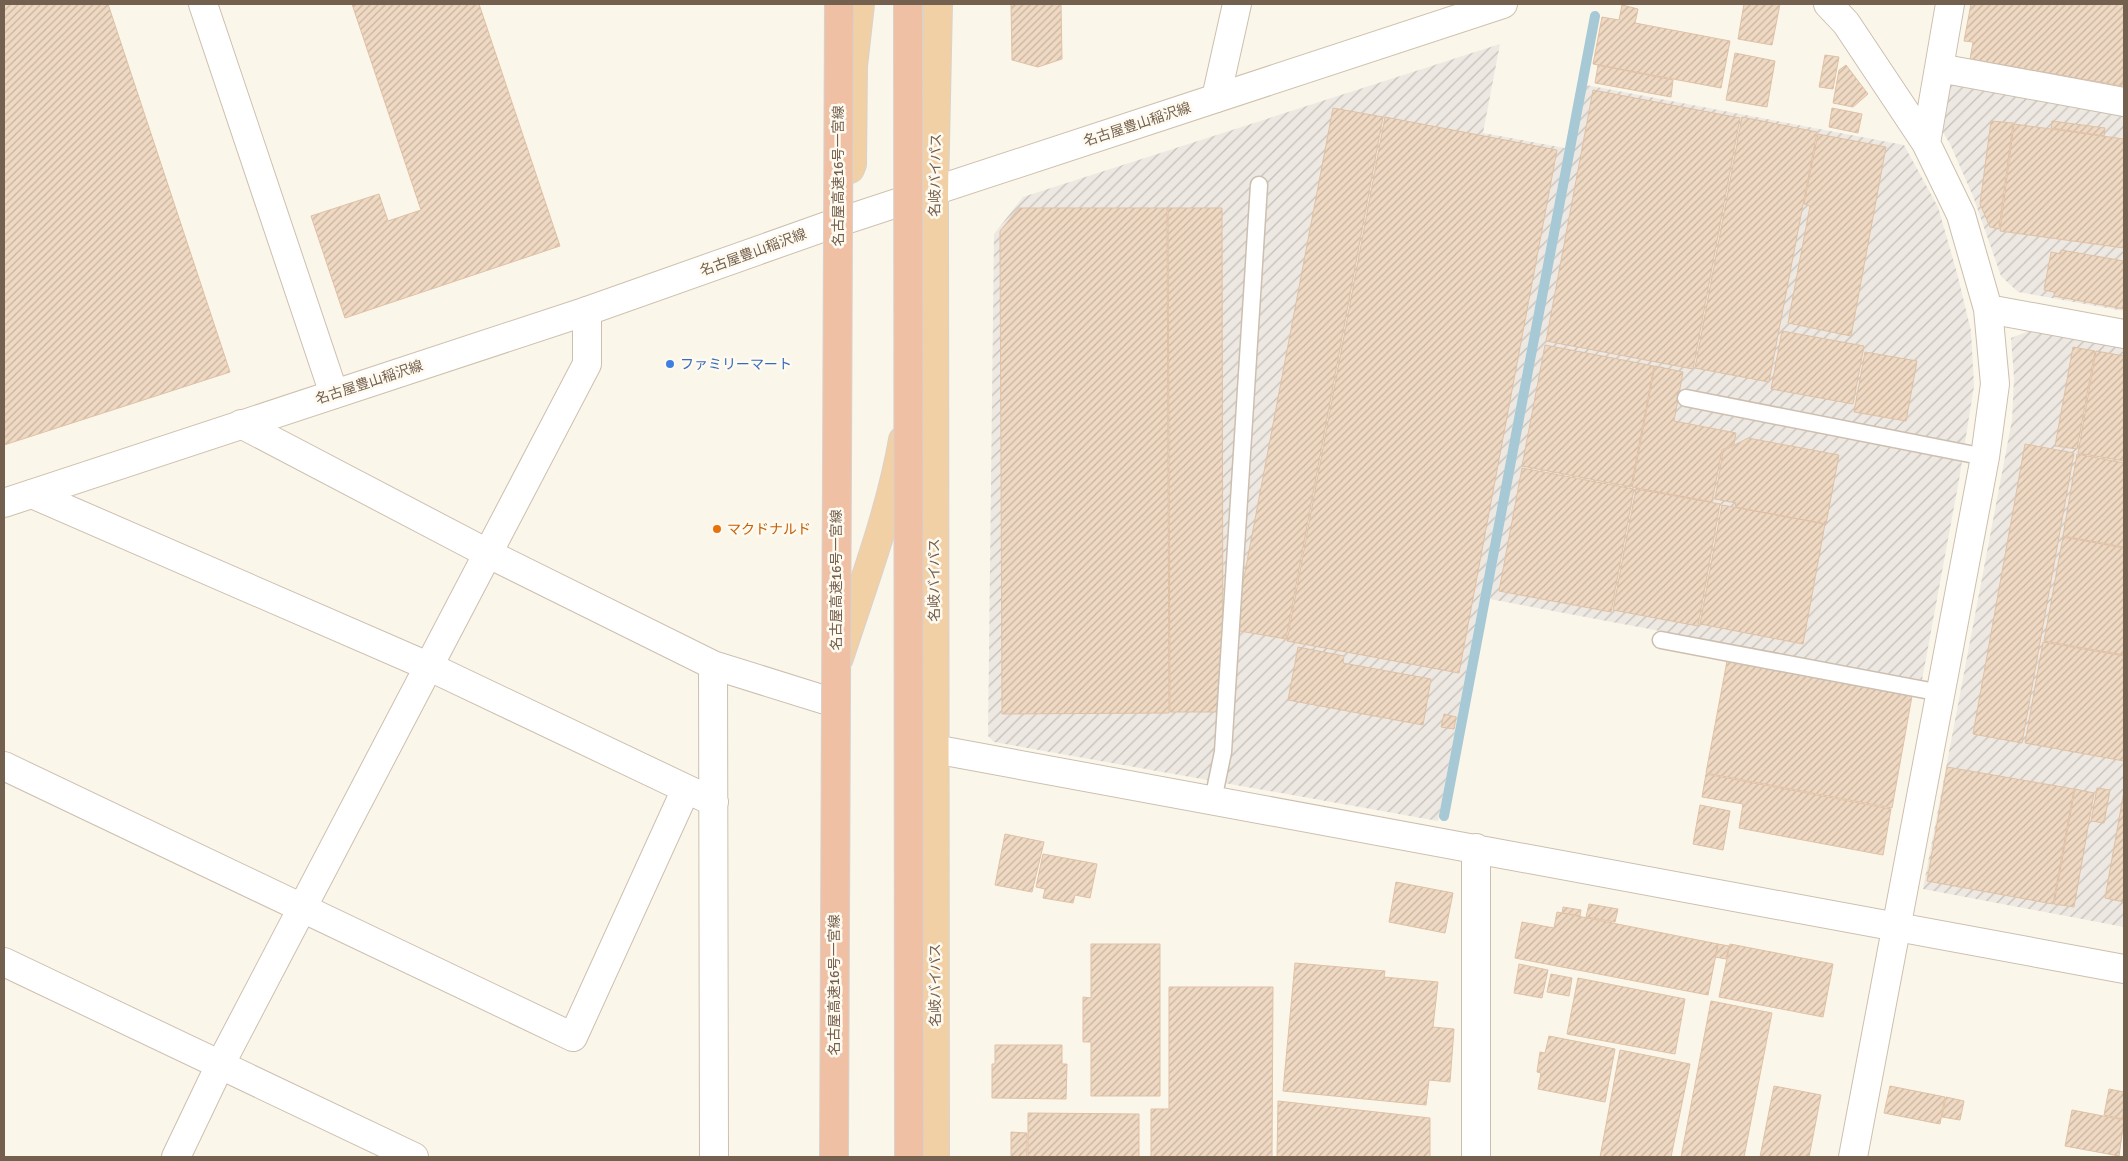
<svg xmlns="http://www.w3.org/2000/svg" width="2128" height="1161" viewBox="0 0 2128 1161" font-family="Signika,'Noto Sans JP',sans-serif">
	<style>
		.industrial { fill: url(#industrial-furrows) }
		.lines { fill: none; stroke-linecap: round; stroke-linejoin: round }
		.stream { stroke: #a6c9d5; stroke-width: 10 }
		.building { fill: url(#building-hatch); stroke: #e0c1a5 }
		.service-casing { stroke: #cdbfb0; stroke-width: 19 }
		.minor-casing { stroke: #cdbfb0; stroke-width: 30 }
		.tertiary-casing { stroke: #cdbfb0; stroke-width: 30 }
		.secondary-casing { stroke: #cfc0ae; stroke-width: 30 }
		.trunk-casing { stroke: #d8d2cd; stroke-width: 30 }
		.service { stroke: #fff; stroke-width: 16 }
		.minor { stroke: #fff; stroke-width: 28 }
		.tertiary { stroke: #fff; stroke-width: 28 }
		.secondary { stroke: #fff; stroke-width: 28 }
		.trunk { stroke: #f2d0a6; stroke-width: 28 }
		.motorway-bridge-casing { stroke: #d8d2cd; stroke-width: 30; stroke-linecap: butt }
		.motorway-bridge { stroke: #f0c0a5; stroke-width: 28 }
		.shop-dot { fill: #3f7fe0; stroke: #fefaf0; stroke-width: 2 }
		.food-dot { fill: #e8710a; stroke: #fefaf0; stroke-width: 2 }
		.labels { text-anchor: middle; stroke-width: 5; stroke-linejoin: round; paint-order: stroke }
		.street-label { font-size: 14px; fill: #74604e; stroke: #fefaf0 }
		.shop-label { font-size: 14px; fill: #366cbe; stroke: #fefaf0; text-anchor: start }
		.food-label { font-size: 14px; fill: #c56008; stroke: #fefaf0; text-anchor: start }
	</style>
	<defs>
		<pattern id="industrial-furrows" width="10" height="10" patternUnits="userSpaceOnUse" patternTransform="scale(1.25)"><rect width="10" height="10" fill="#ede8e2"/><path d="M-1 1l2-2M0 10L10 0M9 11l2-2" fill="none" stroke="#c5bfb9"/></pattern>
		<pattern id="building-hatch" width="6" height="6" patternUnits="userSpaceOnUse" patternTransform="scale(1.25)"><rect width="6" height="6" fill="#efd9c3"/><path d="M-1 1l2-2M0 6l6-6M5 7l2-2" fill="none" stroke="#c6b3a1"/></pattern>
	</defs>
	<rect width="100%" height="100%" fill="#fbf6ea"/>
	<path class="industrial" d="M1500,44L1483,133L1565,148L1438,821L994,742L988,736L994,234L1023,197Z
		M1951,83L2124,115V311L2018,292L2001,276L1973,196L1950,144L1941,129Z
		M1586,85L1904,145L1938,207L1957,273L1971,331L1974,386L1959,480L1922,680L1490,599Z
		M2029,331L2124,348V927L1923,889L2012,420L2014,378L2011,338Z"/>
	<g class="lines">
		<path class="stream" d="M1444,816L1595,16"/>
	</g>
	<path class="building" d="M4,4H108L230,372L4,445Z
		M352,4H479L560,246L345,318L311,216L379,194L388,221L421,210Z
		M1011,4H1061L1062,59L1038,67L1012,60Z
		M1744,4H1780L1772,45L1738,39Z
		M1971,4H2124V75L2122,86L1970,59L1973,42L1964,41Z
		M1622,5L1638,9L1635,23L1730,41L1721,88L1593,64L1602,17L1619,20Z
		M1735,53L1775,61L1767,107L1726,100Z
		M1825,55L1839,57L1833,89L1819,87Z
		M1598,65L1673,80L1671,97L1595,83Z
		M1846,65L1868,94L1853,107L1833,103L1839,70Z
		M1593,90L1740,118L1693,369L1546,341Z
		M1333,108L1383,117L1286,639L1234,630Z
		M1832,108L1862,114L1858,133L1829,127Z
		M1385,117L1557,150L1459,673L1287,641Z
		M1742,117L1817,132L1769,382L1695,368Z
		M1991,121L2013,123L1999,229L1990,227L1980,204Z
		M2052,121L2105,128L2104,136L2051,128Z
		M2014,124L2124,139V248L2000,231Z
		M1818,134L1886,147L1851,336L1788,323L1810,206L1804,204Z
		M1019,208H1167L1169,713L1002,714L1000,231Z
		M1168,208H1222L1223,712H1170Z
		M2061,250L2124,261V309L2054,296V292L2044,290L2051,252L2061,254Z
		M1782,331L1864,346L1853,404L1771,389Z
		M1545,345L1654,366L1631,487L1522,466Z
		M2073,347L2095,351L2077,449L2055,446Z
		M2096,351L2124,356V461L2078,453Z
		M1865,352L1917,361L1906,421L1854,412Z
		M1655,366L1683,372L1674,421L1736,433L1734,444L1722,450L1712,502L1632,487Z
		M1748,438L1839,455L1826,524L1735,507L1736,503L1715,499L1723,451Z
		M2025,444L2074,453L2022,743L1973,734Z
		M2077,454L2124,463V547L2063,536Z
		M1522,468L1634,489L1611,612L1499,591Z
		M1636,489L1720,504L1698,626L1613,610Z
		M1722,505L1825,524L1803,644L1700,624Z
		M2063,537L2124,548V655L2044,641Z
		M2043,642L2124,656V761L2025,743Z
		M1298,647L1344,656L1343,663L1431,679L1423,725L1288,700Z
		M1727,661L1912,696L1892,808L1706,773Z
		M1444,714L1456,717L1454,729L1441,727Z
		M1947,767L2074,789L2053,904L1927,881Z
		M1706,774L1891,809L1883,855L1739,828L1743,804L1702,797Z
		M2097,788L2110,790L2104,823L2091,821Z
		M2075,789L2094,793L2074,907L2054,904Z
		M2124,791V902L2105,898Z
		M1700,805L1730,811L1723,850L1693,844Z
		M1005,834L1044,842L1032,892L995,885Z
		M1043,854L1097,864L1090,898L1075,895L1073,903L1043,898L1045,889L1036,887Z
		M1396,882L1453,893L1445,933L1389,922Z
		M1589,904L1618,909L1615,922L1586,917Z
		M1563,907L1581,910L1580,916L1562,913Z
		M1557,912L1718,944L1708,995L1515,958L1522,922L1554,928Z
		M1091,944H1160V1096H1091V1042H1083V997L1091,998Z
		M1718,944L1729,946L1726,959L1715,957Z
		M1730,944L1833,964L1823,1017L1719,997Z
		M1295,963L1385,971L1384,977L1438,982L1433,1027L1454,1029L1450,1082L1429,1080L1426,1105L1283,1091Z
		M1519,964L1548,970L1542,998L1514,993Z
		M1551,974L1572,978L1569,996L1547,992Z
		M1578,978L1685,999L1675,1054L1567,1034Z
		M1169,987H1273L1272,1157H1151V1109H1169Z
		M1711,1001L1772,1013L1744,1157H1681Z
		M1549,1036L1615,1049L1605,1102L1538,1089L1541,1073L1537,1072L1540,1052L1545,1053Z
		M995,1045H1062V1064H1067L1066,1099L992,1098V1064H995Z
		M1620,1050L1690,1064L1671,1157H1600Z
		M1774,1086L1821,1095L1809,1157H1760Z
		M1890,1086L1945,1097L1940,1124L1884,1113Z
		M2109,1089L2124,1092L2123,1119L2104,1115Z
		M1946,1097L1964,1101L1960,1120L1942,1117Z
		M1278,1101L1430,1118V1157H1277Z
		M2072,1110L2124,1120L2119,1156L2065,1146Z
		M1028,1113L1139,1114V1157H1028Z
		M1011,1132L1027,1133V1157H1011Z"/>
	<g class="lines">
		<defs>
			<path id="service" d="M1686,398L1985,457
				M1661,640L1941,693
				M1213,800L1223,752L1259,185"/>
			<path id="minor" d="M203,4L334,394
				M1828,4L1846,23L1926,143L1961,215L1988,309L1995,384L1985,457L1853,1157
				M1939,68L2124,102
				M1216,98L1237,4
				M1926,143L1950,4
				M1988,309L2124,334
				M241,424L489,554L713,665L825,700
				M32,494L430,667L714,802
				M713,665L714,1157
				M4,766L573,1037L686,789
				M4,962L414,1157
				M176,1157L220,1065L587,364V311"/>
			<path id="tertiary" d="M934,749L2124,969
				M1476,848V1157"/>
			<path id="secondary" d="M4,503L587,311L827,226L1503,4"/>
			<path id="trunk" d="M850,169L852,164L853,66L860,4
				M839,658C862,587 890,514 903,440
				M935,1157L934,191L938,4"/>
		</defs>
		<use href="#service" class="service-casing"/>
		<use href="#minor" class="minor-casing"/>
		<use href="#tertiary" class="tertiary-casing"/>
		<use href="#secondary" class="secondary-casing"/>
		<use href="#trunk" class="trunk-casing"/>
		<use href="#service" class="service"/>
		<use href="#minor" class="minor"/>
		<use href="#tertiary" class="tertiary"/>
		<use href="#secondary" class="secondary"/>
		<use href="#trunk" class="trunk"/>
		<defs>
			<path id="motorway-bridge" d="M908,4L909,1157
				M834,1157L839,4"/>
		</defs>
		<use href="#motorway-bridge" class="motorway-bridge-casing"/>
		<use href="#motorway-bridge" class="motorway-bridge"/>
	</g>
	<circle class="shop-dot" cx="670" cy="364" r="5"/>
	<circle class="food-dot" cx="717" cy="529" r="5"/>
	<g class="labels">
		<g class="street-label">
			<text transform="translate(1137 124) rotate(-18)" y="5">名古屋豊山稲沢線</text>
			<text transform="translate(935 175) rotate(-89)" y="5">名岐バイパス</text>
			<text transform="translate(838 176) rotate(-90)" y="5">名古屋高速16号一宮線</text>
			<text transform="translate(753 252) rotate(-20)" y="5">名古屋豊山稲沢線</text>
			<text transform="translate(369 382) rotate(-18)" y="5">名古屋豊山稲沢線</text>
			<text transform="translate(836 580) rotate(-90)" y="5">名古屋高速16号一宮線</text>
			<text transform="translate(934 580) rotate(-90)" y="5">名岐バイパス</text>
			<text transform="translate(834 985) rotate(-90)" y="5">名古屋高速16号一宮線</text>
			<text transform="translate(935 985) rotate(-90)" y="5">名岐バイパス</text>
		</g>
		<g class="shop-label">
			<text x="680" y="369">ファミリーマート</text>
		</g>
		<g class="food-label">
			<text x="727" y="534">マクドナルド</text>
		</g>
	</g>
	<rect width="2128" height="1161" fill="none" stroke="#74604e" stroke-width="10"/>
</svg>
